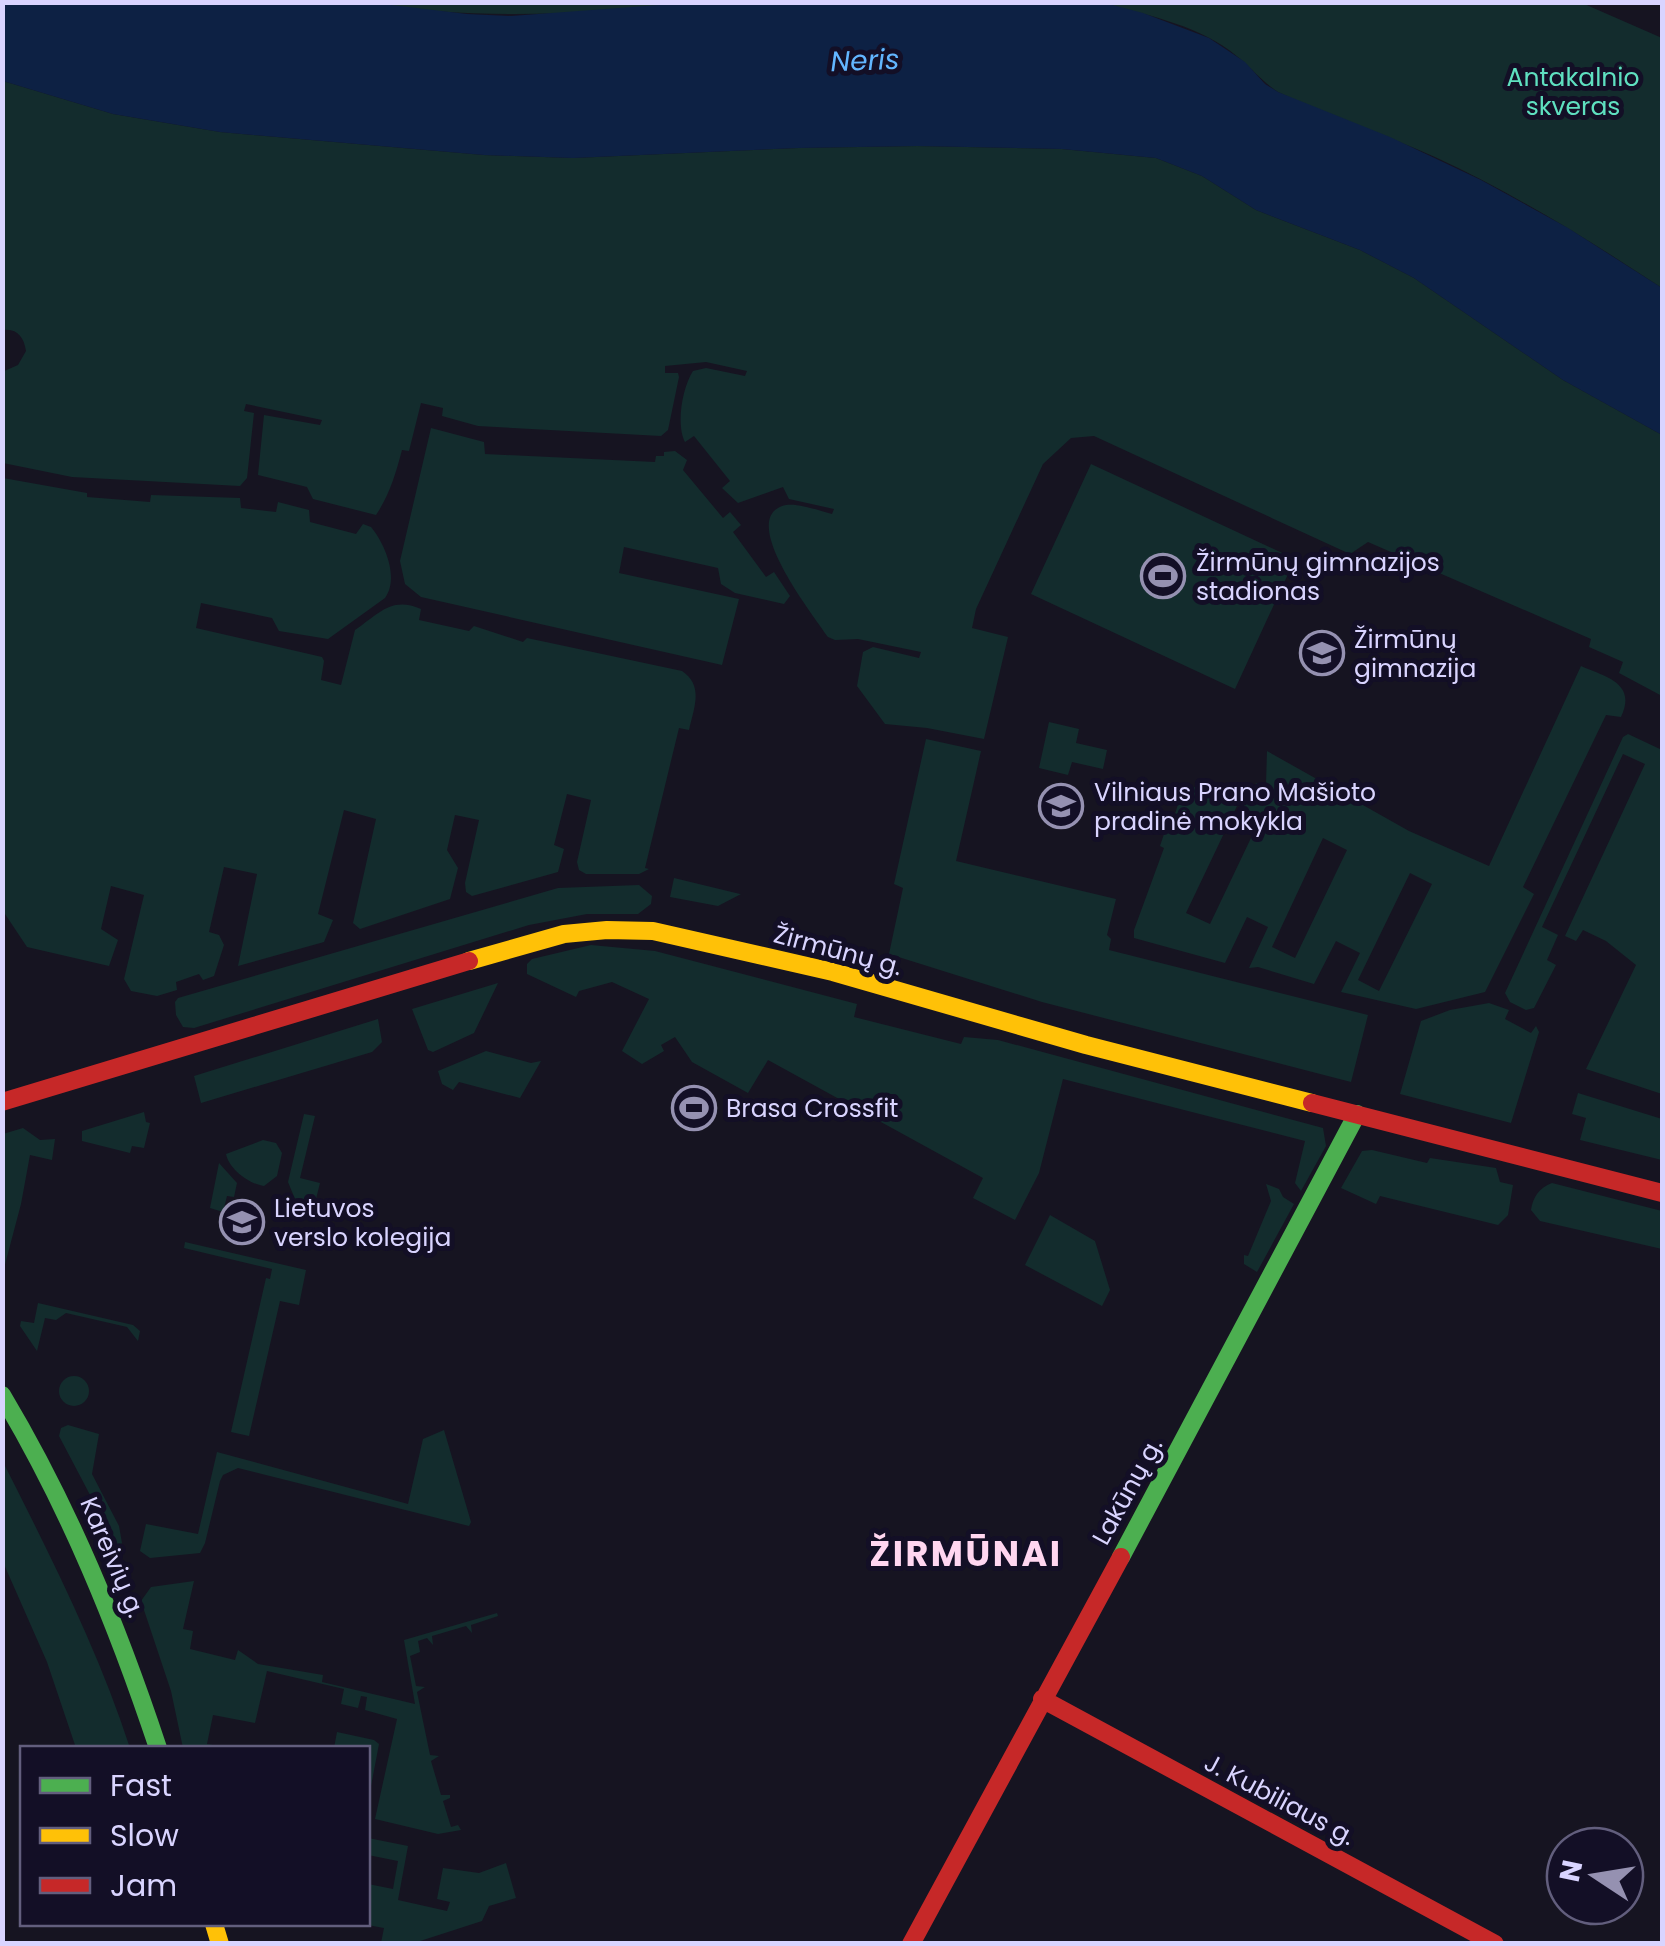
<svg xmlns="http://www.w3.org/2000/svg" width="1665" height="1946" viewBox="0 0 1665 1946" font-family="Poppins,sans-serif">
	<style>
		.green { fill: #132c2d; fill-rule: evenodd }
		.water { fill: #0d2144 }
		.lines { fill: none; stroke-linecap: round; stroke-linejoin: round }
		.fast { stroke: #4caf50; stroke-width: 18 }
		.slow { stroke: #ffc107; stroke-width: 18 }
		.jam { stroke: #c62828; stroke-width: 18 }
		.labels { text-anchor: middle; stroke-width: 10; stroke-linejoin: round; paint-order: stroke }
		.park-label { font-size: 25px; fill: #5fe0c0; stroke: #130f26 }
		.poi-label { font-size: 25px; fill: #d9d4ff; stroke: #130f26; text-anchor: start }
		.street-label { font-size: 25px; fill: #d9d4ff; stroke: #130f26 }
		.water-label { font-size: 28px; font-style: italic; fill: #62b6ff; stroke: #130f26 }
		.district-label { font-size: 35px; font-weight: bold; letter-spacing: 2.5px; fill: #ffd6f0; stroke: #130f26 }
	</style>
	<rect width="100%" height="100%" fill="#161421"/>
	<path class="green" d="M366,3H700C588,14 478,21 366,3Z
		M1101,3H1582L1662,38V288C1589,240 1515,194 1435,157C1383,134 1329,116 1278,92C1260,80 1247,63 1229,50C1193,24 1144,14 1101,3Z
		M3,81L113,114L220,132L484,155L573,158L798,148L917,146L1062,149L1156,158L1202,176L1256,210L1360,250L1414,278L1563,380L1662,435V696L1619,673L1623,662L1589,647L1591,639L1368,542L1350,554L1094,436L1071,438L1043,464L976,609L972,628L1008,637L984,739L927,728L885,724L857,686L863,652L873,647L919,658L921,652L858,639L835,640L828,637C815,617 734,516 786,505C799,503 820,511 832,514L834,509L789,499L783,487L738,503L722,488L730,481L694,436L685,442C676,425 682,388 693,371L706,368L745,376L747,371L706,362L665,366V373H678L679,377L668,430L661,436L478,426L442,416L443,408L421,403L409,451L402,450C396,473 389,496 376,515L313,499L307,487L258,475L264,415L320,425L322,420L246,404L244,411L254,413L247,478L240,486L72,477L3,463L2,372L18,365L26,351C24,337 17,328 3,330Z
		M431,428L484,442L485,454L655,462L656,456H664V452L675,451L687,460L683,470L723,518L730,512L741,525L733,532L766,577L774,572L790,596L784,604L735,593L721,584L718,568L624,547L619,573L739,599L722,665L421,597L405,584L400,561Z
		M1091,464L1295,559L1235,689L1031,594Z
		M3,478L87,493V497L150,502L151,495L240,498L241,508L276,512L278,502L309,510L310,522L356,534L363,524L371,527C386,545 399,579 385,598L328,639L279,631L272,618L201,603L196,628L322,657L324,661L321,680L341,685L355,630C379,614 391,596 421,609L419,620L469,631L474,626L523,642L527,638L682,671C704,686 694,707 689,730L679,728L645,868L649,869L639,874H586L579,870L577,862L591,800L567,794L554,845L564,849L558,872L472,896L466,892L465,883L479,820L455,815L447,850L458,868L450,899L360,929L353,923L376,819L344,810L318,914L333,920L324,942L238,966L257,874L224,867L209,932L219,935L224,945L214,976L203,980L199,974L176,982L177,990L157,996L131,991L124,979L144,895L111,886L101,929L118,940L109,966L27,947L3,911Z
		M1581,666C1606,677 1637,683 1621,717L1606,715L1523,887L1534,894L1485,992L1416,1009L1341,992L1360,953L1336,941L1314,984L1258,967L1249,968L1268,927L1247,917L1225,963L1134,938V930L1164,848L1160,846L1165,831L1169,832L1185,783L1237,806L1186,913L1210,924L1261,817L1243,807L1249,795L1257,798L1262,788L1255,783L1266,784L1267,751L1409,831L1489,866ZM1323,838L1347,850L1295,958L1272,947ZM1410,873L1432,884L1379,991L1358,980Z
		M1049,722L1079,729L1076,743L1107,750L1103,769L1072,762L1068,775L1039,768Z
		M1628,734L1662,750V1094L1586,1069L1636,965L1606,941L1583,930L1576,941L1565,936L1645,764L1623,754L1542,927L1558,935L1547,960L1556,965L1534,1008L1526,1010L1510,1002L1505,993L1623,737Z
		M926,739L981,751L956,861L1116,899L1107,935L1111,939L1109,950L1368,1015L1351,1082L1042,1002L889,954L903,888L894,884Z
		M674,878L740,894H741L718,906L670,897Z
		M639,885L652,896L651,904L638,914H587L529,925L194,1028L183,1027L176,1015L175,1002L178,998L558,888Z
		M591,945L655,951L857,1004L854,1017L961,1044L964,1037L998,1040L1323,1128L1326,1146L1301,1191L1295,1183L1305,1141L1063,1079L1039,1173L1015,1220L973,1198L983,1178L768,1060L748,1093L692,1062L675,1037L661,1045L664,1051L642,1064L622,1051L649,999L612,982L579,991L576,997L527,974V964L532,959Z
		M498,983L474,1033L433,1052L428,1050L412,1009Z
		M1489,1003L1509,1010L1505,1019L1531,1033L1536,1026L1539,1032L1511,1123L1400,1094L1421,1021L1450,1010Z
		M378,1019L382,1042L372,1052L201,1103L194,1076Z
		M486,1051L531,1063L541,1061L520,1098L459,1082L453,1090L442,1084L438,1071Z
		M1578,1093L1662,1119V1160L1580,1140L1586,1118L1572,1114Z
		M144,1112L146,1122L150,1123L144,1148L132,1146L130,1153L82,1141V1131Z
		M304,1114L315,1116L300,1178L320,1183L314,1207L295,1199L288,1182Z
		M23,1128L40,1140L55,1139L52,1160L30,1155L21,1204L3,1272V1134Z
		M263,1140L276,1143L282,1153L277,1176L264,1186C249,1184 229,1169 226,1154Z
		M1372,1150L1427,1163L1430,1158L1496,1168L1500,1182L1513,1185L1508,1215L1498,1225L1380,1196L1376,1204L1341,1188L1362,1151Z
		M219,1163L237,1183L234,1197L227,1196L223,1212L210,1208Z
		M1552,1183L1662,1211V1249L1540,1221L1531,1210C1533,1197 1539,1188 1552,1183Z
		M1266,1184L1279,1189L1283,1197L1294,1204L1257,1272L1244,1264V1255L1248,1256L1271,1201Z
		M1050,1215L1095,1241L1110,1290L1102,1306L1025,1265Z
		M185,1242L306,1270L299,1305L280,1301L249,1436L231,1432L266,1278L270,1279L272,1269L184,1248Z
		M38,1303L133,1325L140,1331L138,1341L127,1327L66,1313L56,1320L45,1318L37,1351L20,1326L21,1321L34,1323Z
		M59 1391a15 15 0 1 1 30 0a15 15 0 1 1-30 0Z
		M68,1425L99,1434L92,1474L119,1526L122,1543L118,1548L59,1436L61,1428Z
		M444,1430L471,1522L469,1526L238,1468L223,1475L220,1481L205,1543L200,1553L150,1558L140,1551L146,1524L198,1534L217,1452L408,1504L423,1439Z
		M2,1460C49,1553 98,1649 130,1748H76L47,1662L3,1562Z
		M194,1581L183,1629L193,1631L190,1649L235,1660L238,1650L258,1664L323,1675L322,1682L415,1704L404,1640L497,1613L498,1616L471,1625L472,1633L466,1626L432,1636L433,1645L427,1638L418,1641L420,1652L410,1656L416,1686L425,1687L417,1692L430,1755L439,1756L431,1761L441,1795H450V1798L443,1801L451,1827L458,1825L461,1830L438,1834L375,1819L397,1719L365,1710L367,1697L361,1696L358,1708L341,1704L344,1689L267,1671L255,1723L213,1715L207,1744L231,1748H183L171,1691L141,1601L151,1587Z
		M337,1732L374,1740L379,1744L368,1802L371,1758L368,1757V1748H334Z
		M368,1838L408,1846L398,1900L447,1911L450,1902L437,1899L443,1868L479,1873L506,1863L516,1898L489,1906L482,1921L414,1943H381L384,1928L362,1924H368V1884L393,1889L398,1861L368,1855Z"/>
	<path class="water" d="M366,2L467,14L511,16L700,2H1101L1143,13L1209,38L1245,62L1265,84L1278,92L1390,137L1481,180L1568,228L1662,288V435L1563,380L1414,278L1360,250L1256,210L1202,176L1156,158L1062,149L917,146L798,148L573,158L484,155L220,132L113,114L3,81V3Z"/>
	<g class="lines">
		<path class="fast" d="M2,1395C69,1507 117,1625 158,1748
			M1121,1557L1357,1114"/>
		<path class="slow" d="M469,961L564,934L607,930L653,931L833,972L1086,1045L1312,1103
			M214,1924L220,1944"/>
		<path class="jam" d="M2,1102L469,961
			M1312,1103L1662,1193
			M1042,1699L1495,1944
			M911,1944L1121,1557"/>
	</g>
	<defs>
		<symbol id="stadium-ring" viewBox="-11 -11 22 22"><circle r="9.5" fill="#130f26" stroke="#9591b1" stroke-width="1.5"/><path d="M0-5a6.5 5 0 1 0 0 10a6.5 5 0 1 0 0-10ZM-3.5-1.8h7v3.6h-7Z" fill="#9591b1"/></symbol>
		<symbol id="school-ring" viewBox="-11 -11 22 22"><circle r="9.5" fill="#130f26" stroke="#9591b1" stroke-width="1.5"/><path d="M0-5L7-2L0 1L-7-2ZM-4 1L0 2.5L4 1V4Q0 6-4 4Z" fill="#9591b1"/></symbol>
		<symbol id="university-ring" viewBox="-11 -11 22 22"><circle r="9.5" fill="#130f26" stroke="#9591b1" stroke-width="1.5"/><path d="M0-5L7-2L0 1L-7-2ZM-4 1L0 2.5L4 1V4Q0 6-4 4Z" fill="#9591b1"/></symbol>
	</defs>
	<g fill-rule="evenodd">
		<use href="#stadium-ring" x="1138" y="551" width="50" height="50"/>
		<use href="#school-ring" x="1297" y="628" width="50" height="50"/>
		<use href="#school-ring" x="1036" y="781" width="50" height="50"/>
		<use href="#stadium-ring" x="669" y="1083" width="50" height="50"/>
		<use href="#university-ring" x="217" y="1197" width="50" height="50"/>
	</g>
	<g class="labels">
		<g class="park-label">
			<text x="1573" y="86">Antakalnio<tspan x="1573" dy="29">skveras</tspan></text>
		</g>
		<g class="poi-label">
			<text x="1196" y="571">Žirmūnų gimnazijos<tspan x="1196" dy="29">stadionas</tspan></text>
			<text x="1354" y="648">Žirmūnų<tspan x="1354" dy="29">gimnazija</tspan></text>
			<text x="1094" y="801">Vilniaus Prano Mašioto<tspan x="1094" dy="29">pradinė mokykla</tspan></text>
			<text x="726" y="1117">Brasa Crossfit</text>
			<text x="274" y="1217">Lietuvos<tspan x="274" dy="29">verslo kolegija</tspan></text>
		</g>
		<g class="street-label">
			<text transform="translate(838 950) rotate(15)" y="9">Žirmūnų g.</text>
			<text transform="translate(1127 1491) rotate(-61)" y="9">Lakūnų g.</text>
			<text transform="translate(113 1557) rotate(67)" y="9">Kareivių g.</text>
			<text transform="translate(1280 1799) rotate(28)" y="9">J. Kubiliaus g.</text>
		</g>
		<g class="water-label">
			<text transform="translate(865 60) rotate(-2)" y="10">Neris</text>
		</g>
		<g class="district-label">
			<text x="966" y="1566">ŽIRMŪNAI</text>
		</g>
	</g>
	<rect width="1665" height="1946" fill="none" stroke="#d9d4ff" stroke-width="10"/>
	<rect x="20" y="1746" width="350" height="180" fill="#130f26" stroke="#625e7d" stroke-width="2.5"/>
	<rect x="40" y="1778" width="50" height="15" fill="#4caf50" stroke="#625e7d" stroke-width="2.5"/>
	<text x="110" y="1796" font-size="30" fill="#d9d4ff">Fast</text>
	<rect x="40" y="1828" width="50" height="15" fill="#ffc107" stroke="#625e7d" stroke-width="2.5"/>
	<text x="110" y="1846" font-size="30" fill="#d9d4ff">Slow</text>
	<rect x="40" y="1878" width="50" height="15" fill="#c62828" stroke="#625e7d" stroke-width="2.5"/>
	<text x="110" y="1896" font-size="30" fill="#d9d4ff">Jam</text>
	<g transform="translate(1595 1876) rotate(282)"><circle r="48" fill="#130f26" stroke="#625e7d" stroke-width="2.5"/>
	<path d="M0-8L18 38L0 25L-18 38Z" fill="#9591b1"/>
	<text y="-15" font-size="28" font-weight="bold" text-anchor="middle" fill="#d9d4ff">N</text>
	</g>
</svg>
